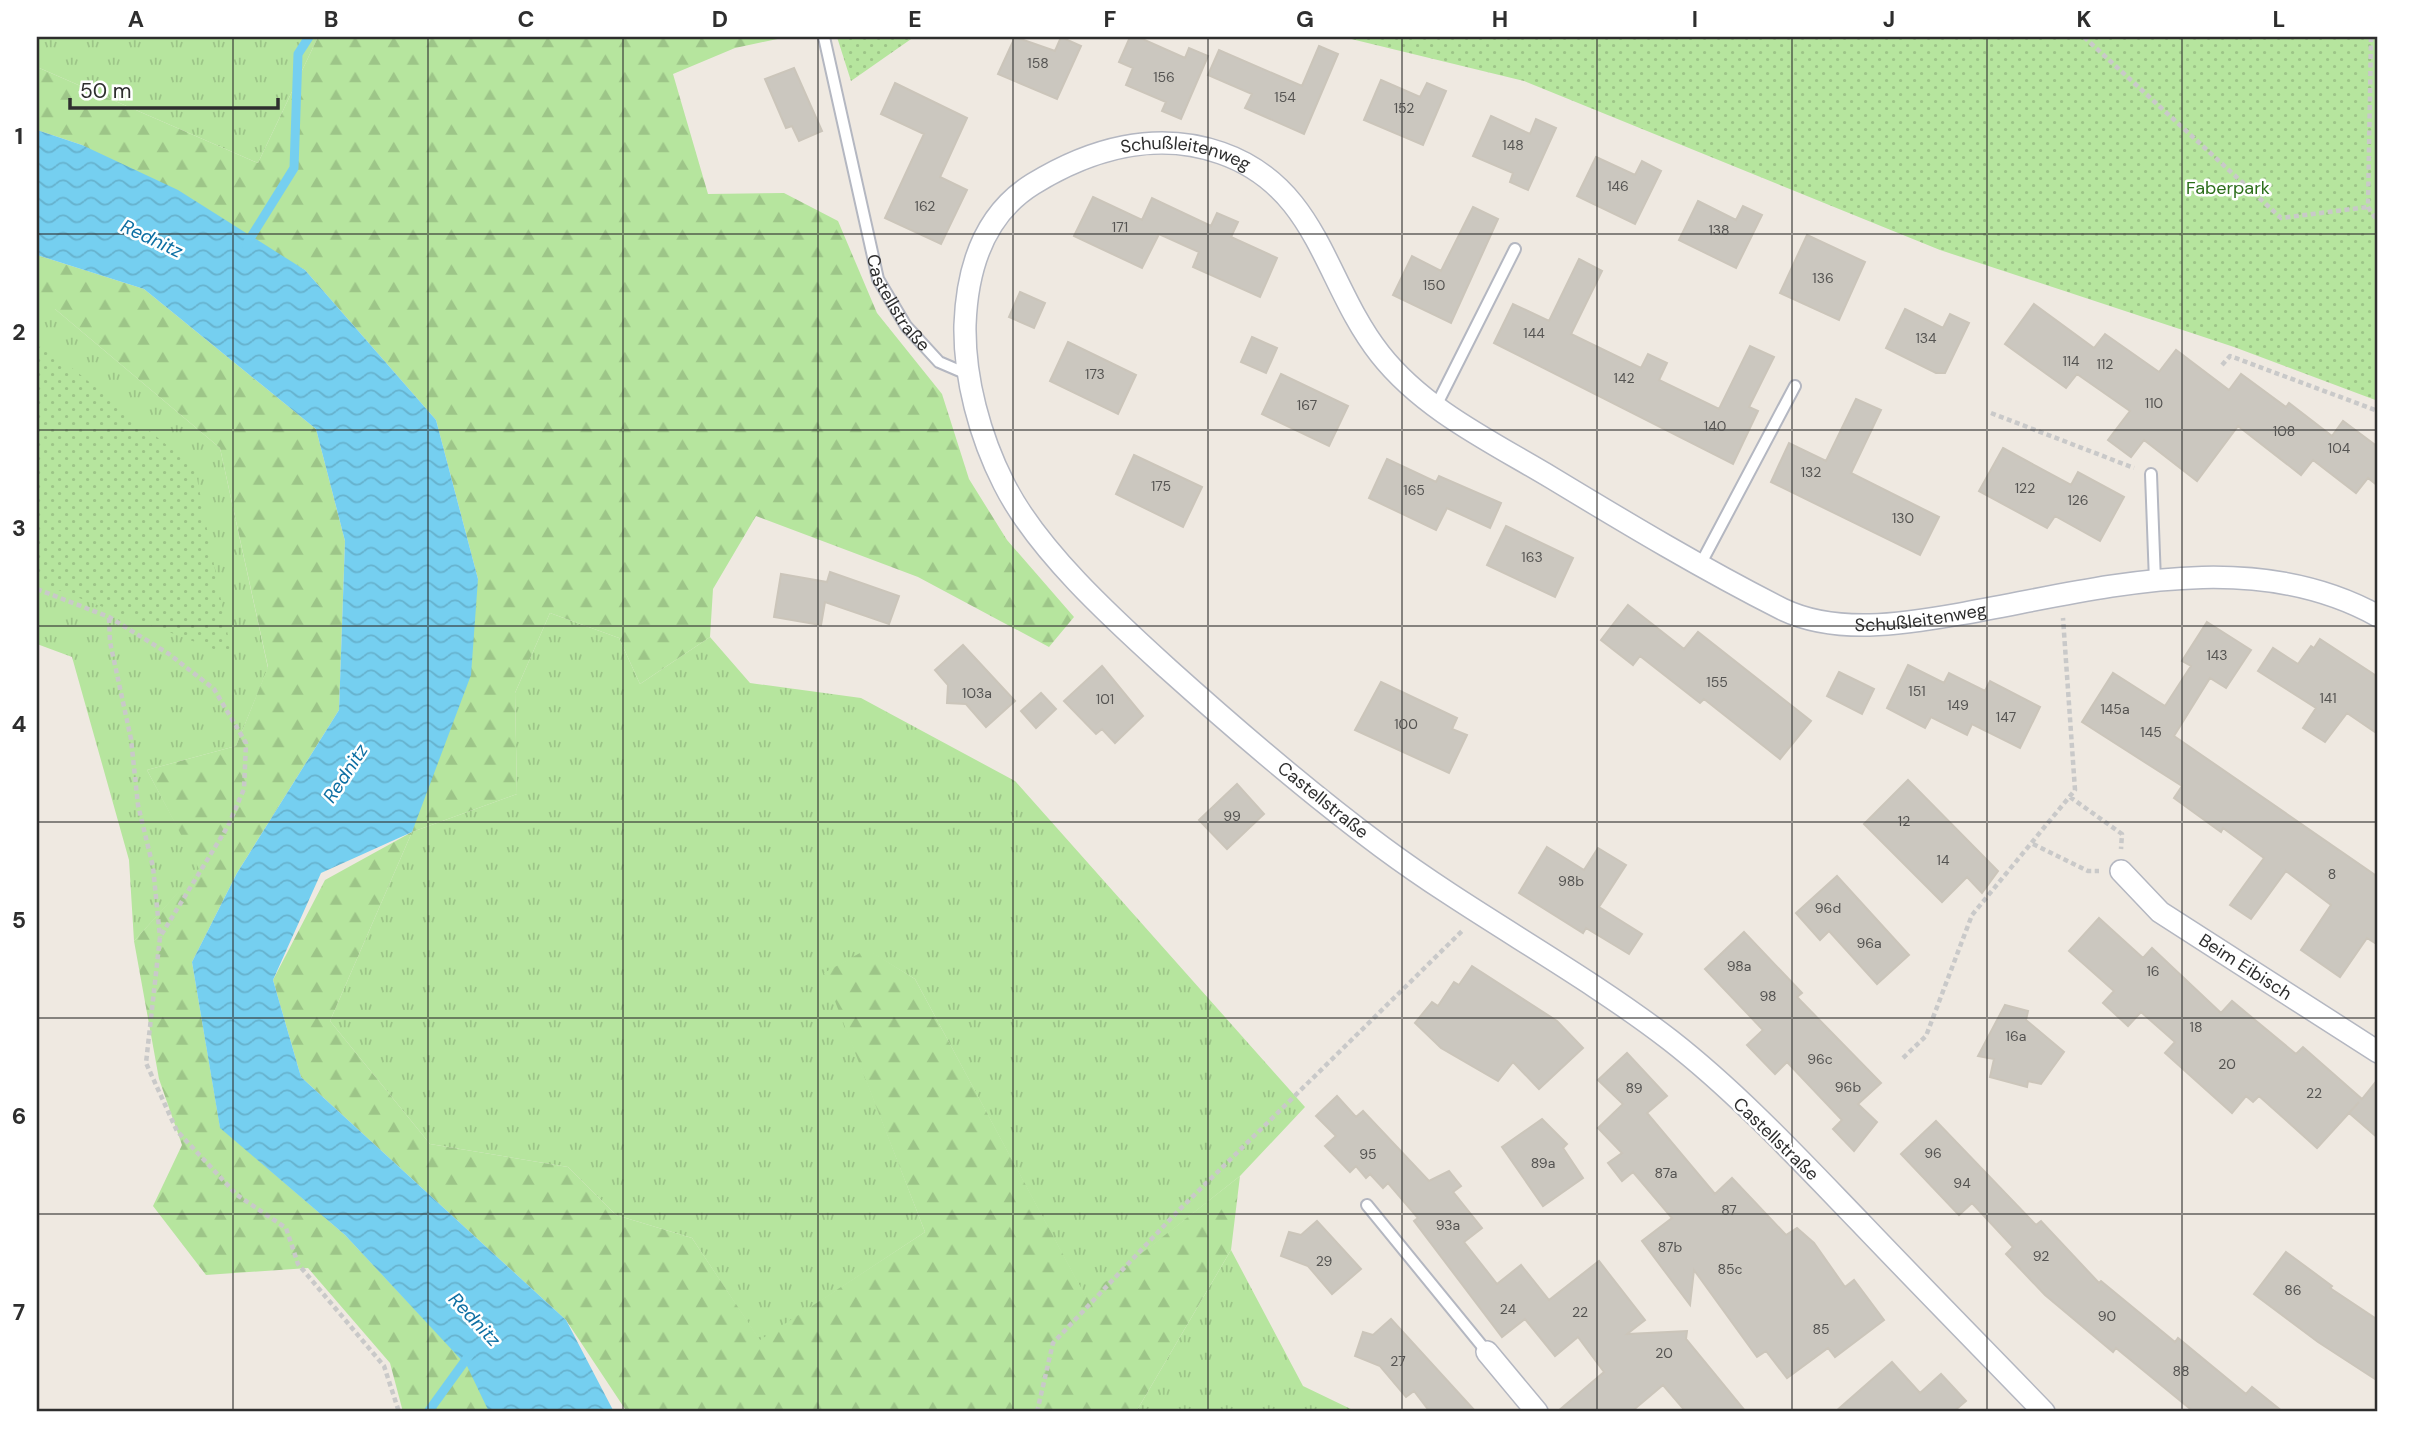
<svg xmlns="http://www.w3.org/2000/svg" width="2415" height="1449" viewBox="0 0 2415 1449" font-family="'DM Sans',sans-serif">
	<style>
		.grass { fill: url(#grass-tufts) }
		.forest { fill: url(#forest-firs) }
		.park { fill: url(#park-dots) }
		.water { fill: url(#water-waves) }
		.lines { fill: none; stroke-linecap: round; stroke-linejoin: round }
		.stream { stroke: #75cff0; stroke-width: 9 }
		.building { fill: #cbc7bf; stroke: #cbc5ba; stroke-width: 2 }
		.lane-casing { stroke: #b4b7c1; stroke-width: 14 }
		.street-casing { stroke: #b4b7c1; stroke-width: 24 }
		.path { stroke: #c9c9c9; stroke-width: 4.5; stroke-dasharray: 5 3.5; stroke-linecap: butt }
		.lane { stroke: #fff; stroke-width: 10 }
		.street { stroke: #fff; stroke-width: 21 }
		.grid { fill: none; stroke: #2e2e2e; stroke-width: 2; stroke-opacity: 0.55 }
		.labels { text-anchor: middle; stroke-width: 5; stroke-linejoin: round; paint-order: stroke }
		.number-label { font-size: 14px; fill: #555452 }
		.street-label { font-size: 18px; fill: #2e2e2e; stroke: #fff }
		.park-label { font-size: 18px; fill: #2c6e1b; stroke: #fff }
		.water-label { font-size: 19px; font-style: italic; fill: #0d6fa3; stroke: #fff }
		.neatline { fill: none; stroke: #2e2e2e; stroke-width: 2.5 }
		.grid-label { font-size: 23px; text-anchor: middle; font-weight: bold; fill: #2e2e2e }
	</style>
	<defs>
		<pattern id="grass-tufts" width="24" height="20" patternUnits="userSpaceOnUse" patternTransform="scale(1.75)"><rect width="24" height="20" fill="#b6e59e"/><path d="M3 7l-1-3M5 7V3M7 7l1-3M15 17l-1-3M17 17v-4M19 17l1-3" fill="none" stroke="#9dc588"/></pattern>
		<pattern id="forest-firs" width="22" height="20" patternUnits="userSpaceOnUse" patternTransform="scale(1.75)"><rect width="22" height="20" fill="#b6e59e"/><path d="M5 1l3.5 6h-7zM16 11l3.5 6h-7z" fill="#9dc588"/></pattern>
		<pattern id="park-dots" width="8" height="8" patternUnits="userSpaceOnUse" patternTransform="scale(1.75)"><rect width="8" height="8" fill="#b6e59e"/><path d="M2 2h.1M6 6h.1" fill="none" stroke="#9dc588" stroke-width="1.8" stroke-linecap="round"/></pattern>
		<pattern id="water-waves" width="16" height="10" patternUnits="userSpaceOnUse" patternTransform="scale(1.75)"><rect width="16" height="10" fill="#75cff0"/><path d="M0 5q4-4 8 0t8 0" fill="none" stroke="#66b2ce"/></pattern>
	</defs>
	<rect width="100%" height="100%" fill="#efe9e1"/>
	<path class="grass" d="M37,37H318L258,163L37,67Z
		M37,309H55L220,448L268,668L236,746L147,770L200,869L134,941L129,860L72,657L37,644Z
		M550,613L619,638L640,684L710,637L750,683L861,698L1015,781L1305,1107L1240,1176L1086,1298L915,979L867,950L825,973L925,1232L760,1341L692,1238L616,1215L568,1167L430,1144L330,1021L412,832L517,794L515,693Z
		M1231,1250L1303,1386L1357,1412H1136Z"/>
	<path class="forest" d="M318,37H787L735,48L673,74L708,194L784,193L838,221L877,313L942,394L969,479L1007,540L1074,617L1049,647L918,577L756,516L713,589L710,637L640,684L619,638L550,613L515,693L517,794L412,832L330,1021L430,1144L568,1167L616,1215L692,1238L760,1340L925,1232L824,973L867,949L915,979L1086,1297L1240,1176L1231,1250L1136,1412H627L566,1320L301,1077L273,980L325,880L412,832L478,579L436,420L305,270L82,145L37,130V67L258,163Z
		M37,255L144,289L316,429L345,541L339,710L237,873L192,962L220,1127L345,1235L468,1366L500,1412H403L390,1363L308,1268L206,1275L153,1206L182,1145L159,1079L134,941L199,869L147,770L236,746L268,667L220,448L55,309H37Z"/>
	<path class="park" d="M837,37H914L851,81Z
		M1343,37H2378V401L2234,347L1940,250L1524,81Z
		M45,346L195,468L232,656L37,582V347Z"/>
	<path class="water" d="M37,130L82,145L178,190L305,270L436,420L478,579L471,675L412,832L321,873L273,980L301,1077L566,1320L614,1412H489L467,1366L345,1235L220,1128L192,962L237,873L339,710L345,541L316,429L144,289L37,255Z"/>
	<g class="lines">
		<path class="stream" d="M246,245L294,168L298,54L309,37
			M428,1412L470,1354"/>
	</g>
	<path class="building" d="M1015,37L1055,51L1061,37L1081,46L1057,99L998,74Z
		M1130,37H1138L1185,58L1189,48L1208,56L1181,119L1162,111L1166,102L1126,85L1133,68L1119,62Z
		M1319,46L1338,54L1304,134L1245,108L1252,94L1208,75L1219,50L1302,86Z
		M794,68L822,131L799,141L792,126L786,128L765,79Z
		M1381,80L1420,97L1427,83L1446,91L1423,145L1364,120Z
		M895,83L967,118L940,177L967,190L941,244L885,218L924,134L881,114Z
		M1491,116L1530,134L1536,119L1556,128L1528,190L1510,182L1513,173L1473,156Z
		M1596,157L1635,175L1642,161L1661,171L1635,224L1577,196Z
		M1093,197L1142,220L1152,198L1211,226L1217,213L1238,222L1231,237L1277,258L1260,297L1193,267L1199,252L1159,234L1142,268L1074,236Z
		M1698,201L1736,220L1743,206L1762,215L1736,268L1679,240Z
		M1473,207L1498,219L1451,323L1393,295L1412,256L1441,271Z
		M1807,235L1865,262L1839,320L1780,293Z
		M1579,259L1602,271L1571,334L1641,368L1648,354L1667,363L1659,380L1719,409L1750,346L1774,357L1749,407L1758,411L1733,464L1494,343L1513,304L1549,321Z
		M1020,292L1045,303L1034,328L1009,317Z
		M2034,304L2094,348L2105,334L2159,372L2176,350L2229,390L2241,374L2286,407L2289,403L2332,436L2343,421L2378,447V486L2368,478L2356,493L2313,460L2301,475L2238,426L2197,481L2144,440L2131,457L2108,440L2130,411L2077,374L2066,388L2005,344Z
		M1905,309L1943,328L1950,314L1969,323L1945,373H1936L1886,348Z
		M1252,337L1277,348L1266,373L1241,362Z
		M1068,342L1136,375L1118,414L1050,381Z
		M1281,374L1348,406L1329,446L1262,414Z
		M1856,399L1881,410L1851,473L1939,517L1920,555L1771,482L1789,443L1826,461Z
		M2003,448L2071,485L2078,472L2124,497L2100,541L2055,516L2047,528L1979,491Z
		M1134,455L1202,487L1183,527L1116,494Z
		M1387,459L1436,482L1439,476L1501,503L1490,528L1447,508L1436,530L1369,498Z
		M1506,526L1573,558L1555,597L1487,565Z
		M830,572L899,596L889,624L825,602L821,625L774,617L781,574L827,582Z
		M1628,605L1684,649L1698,632L1811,721L1780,759L1704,699L1700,703L1640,656L1633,665L1601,640Z
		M2207,622L2251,650L2226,688L2210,678L2174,736L2378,877V945L2367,938L2340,977L2301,950L2331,905L2286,871L2251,919L2230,905L2264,858L2223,828L2221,832L2174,798L2182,786L2082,722L2113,673L2165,706L2191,666L2182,661Z
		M2320,639L2378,677V734L2347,713L2325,742L2303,728L2316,708L2258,671L2273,648L2298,664L2311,646L2314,648Z
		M963,645L1015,701L986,727L966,704L947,703L948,685L935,670Z
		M1908,665L1944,683L1949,673L1985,691L1990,681L2040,707L2020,748L1972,724L1967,735L1931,717L1925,728L1887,708Z
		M1102,666L1143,716L1115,743L1102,729L1096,734L1064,701Z
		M1839,672L1874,689L1862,714L1827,696Z
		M1381,682L1457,718L1452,729L1467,735L1449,773L1355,730Z
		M1041,693L1056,709L1036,728L1021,711Z
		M1908,780L1998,871L1982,893L1967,877L1942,902L1864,824Z
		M1237,784L1264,814L1227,849L1199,820Z
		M1547,847L1584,870L1598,848L1626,865L1599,907L1642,934L1629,954L1586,928L1583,933L1519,893Z
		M1837,876L1909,955L1877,984L1829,931L1820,940L1796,913Z
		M2099,918L2143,958L2152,948L2221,1013L2232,1001L2296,1054L2303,1047L2362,1099L2378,1079V1138L2349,1113L2359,1102L2317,1148L2259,1096L2253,1102L2246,1096L2232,1113L2165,1053L2175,1042L2141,1012L2128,1026L2103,1003L2114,991L2069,951Z
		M1744,932L1802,993L1797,997L1881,1083L1858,1104L1877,1122L1854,1151L1833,1129L1842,1120L1787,1062L1775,1074L1747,1045L1763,1030L1705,969Z
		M1472,966L1557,1021L1583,1048L1539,1089L1513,1062L1498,1081L1441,1048L1415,1023L1432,1002L1438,1006L1454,982L1459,985Z
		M2005,1005L2028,1011L2026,1020L2064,1052L2041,1084L2028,1081L2027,1087L1990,1077L1994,1059L1978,1056Z
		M1627,1053L1667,1096L1647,1113L1715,1194L1732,1178L1786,1235L1797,1228L1814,1243L1845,1287L1854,1280L1884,1320L1835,1357L1828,1348L1787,1378L1766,1351L1757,1357L1694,1270L1690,1305L1642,1241L1672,1218L1633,1172L1622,1181L1608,1163L1622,1153L1598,1128L1623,1104L1598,1080Z
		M1337,1096L1356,1117L1363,1111L1429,1181L1449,1171L1461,1186L1453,1192L1482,1228L1464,1242L1497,1284L1521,1265L1549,1300L1599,1261L1645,1320L1627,1334L1687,1331L1686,1339L1746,1412H1686L1663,1385L1631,1412H1557L1604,1372L1578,1337L1555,1356L1525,1319L1502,1337L1414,1221L1418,1218L1388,1183L1383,1188L1370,1174L1366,1178L1356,1166L1350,1172L1325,1146L1336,1136L1316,1116Z
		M1542,1119L1567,1144L1563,1148L1583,1178L1543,1206L1502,1147Z
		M1936,1121L2036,1225L2041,1221L2099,1283L2101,1281L2175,1342L2178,1338L2246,1394L2252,1387L2283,1412H2194L2116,1348L2113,1352L2045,1295L2006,1254L2013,1247L1972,1203L1959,1215L1901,1154Z
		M1317,1221L1361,1269L1332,1294L1308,1266L1281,1256L1289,1232L1301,1235Z
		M2286,1252L2332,1286L2330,1288L2378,1320V1381L2318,1342L2254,1294Z
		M1391,1319L1476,1412H1430L1414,1391L1406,1397L1380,1366L1355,1356L1363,1332L1373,1335Z
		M1892,1362L1920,1393L1941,1374L1966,1401L1953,1412H1835Z"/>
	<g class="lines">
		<defs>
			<g id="lane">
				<path id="s1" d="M824,37L878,279L906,326L939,362L967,374"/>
				<path d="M1435,408L1515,249"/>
				<path d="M2151,474L2155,581"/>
				<path d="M1699,567L1795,386"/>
				<path d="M1367,1205L1487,1352"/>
			</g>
			<g id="street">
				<path id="s2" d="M2121,871L2160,912L2378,1052"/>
				<path d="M1487,1352L1537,1412"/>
				<path id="s3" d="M2044,1412C1983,1349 1921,1286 1860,1222C1801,1161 1738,1093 1670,1040C1579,970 1475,916 1382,847C1308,792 1236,730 1167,668C1112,618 1037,550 1004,484C980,437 964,378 965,325C967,269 983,215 1033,184C1090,149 1156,130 1221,153C1319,187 1324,283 1380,354C1424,410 1492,442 1552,478C1628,524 1703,569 1782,609C1836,635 1903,624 1960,614C2097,590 2248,544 2378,616"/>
			</g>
		</defs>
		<use href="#lane" class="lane-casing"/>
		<use href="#street" class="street-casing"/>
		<path class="path" d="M2084,37L2281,218L2368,207
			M2371,37L2368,207L2378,222
			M2222,365L2230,356L2378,411
			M1991,413L2134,468
			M37,589L109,617L169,654L214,689L246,743L244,789L228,826L160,937L146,1063L177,1131L237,1195L286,1228L298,1264L384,1366L399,1412
			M109,618L110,642L131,739L138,805L153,867L160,937
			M2070,797L2122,834L2121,849
			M2033,844L2088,871H2099
			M1903,1058L1926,1036L1972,915L2075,790L2063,618
			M1037,1412L1053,1343L1179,1210L1463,930"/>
		<use href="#lane" class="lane"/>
		<use href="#street" class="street"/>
	</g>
	<path class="grid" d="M233,37V1412M428,37V1412M623,37V1412M818,37V1412M1013,37V1412M1208,37V1412M1402,37V1412M1597,37V1412M1792,37V1412M1987,37V1412M2182,37V1412M37,234H2378M37,430H2378M37,626H2378M37,822H2378M37,1018H2378M37,1214H2378"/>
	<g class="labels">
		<g class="number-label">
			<text x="1038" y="68">158</text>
			<text x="1164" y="82">156</text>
			<text x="1285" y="102">154</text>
			<text x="1404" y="113">152</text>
			<text x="1513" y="150">148</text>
			<text x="1618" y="191">146</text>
			<text x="925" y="211">162</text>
			<text x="1120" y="232">171</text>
			<text x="1719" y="235">138</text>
			<text x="1823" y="283">136</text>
			<text x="1434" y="290">150</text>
			<text x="1534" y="338">144</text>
			<text x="1926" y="343">134</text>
			<text x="2071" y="366">114</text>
			<text x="2105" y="369">112</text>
			<text x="1095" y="379">173</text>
			<text x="1624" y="383">142</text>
			<text x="2154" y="408">110</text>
			<text x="1307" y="410">167</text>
			<text x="1715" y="431">140</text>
			<text x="2284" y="436">108</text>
			<text x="2339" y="453">104</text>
			<text x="1811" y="477">132</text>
			<text x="1161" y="491">175</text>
			<text x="2025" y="493">122</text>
			<text x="1414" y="495">165</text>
			<text x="2078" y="505">126</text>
			<text x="1903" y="523">130</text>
			<text x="1532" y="562">163</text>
			<text x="2217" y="660">143</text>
			<text x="1717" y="687">155</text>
			<text x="1917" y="696">151</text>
			<text x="977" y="698">103a</text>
			<text x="2328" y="703">141</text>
			<text x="1105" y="704">101</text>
			<text x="1958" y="710">149</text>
			<text x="2115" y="714">145a</text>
			<text x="2006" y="722">147</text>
			<text x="1406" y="729">100</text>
			<text x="2151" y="737">145</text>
			<text x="1232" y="821">99</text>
			<text x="1904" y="826">12</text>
			<text x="1943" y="865">14</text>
			<text x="2332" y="879">8</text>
			<text x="1571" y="886">98b</text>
			<text x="1828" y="913">96d</text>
			<text x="1869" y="948">96a</text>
			<text x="1739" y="971">98a</text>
			<text x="2153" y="976">16</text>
			<text x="1768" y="1001">98</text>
			<text x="2196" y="1032">18</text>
			<text x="2016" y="1041">16a</text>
			<text x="1820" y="1064">96c</text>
			<text x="2227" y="1069">20</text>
			<text x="1848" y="1092">96b</text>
			<text x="1634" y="1093">89</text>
			<text x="2314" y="1098">22</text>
			<text x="1933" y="1158">96</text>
			<text x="1368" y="1159">95</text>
			<text x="1543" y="1168">89a</text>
			<text x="1666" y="1178">87a</text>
			<text x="1962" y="1188">94</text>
			<text x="1729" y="1215">87</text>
			<text x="1448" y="1230">93a</text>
			<text x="1670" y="1252">87b</text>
			<text x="2041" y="1261">92</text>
			<text x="1324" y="1266">29</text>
			<text x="1730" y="1274">85c</text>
			<text x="2293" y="1295">86</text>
			<text x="1508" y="1314">24</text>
			<text x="1580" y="1317">22</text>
			<text x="2107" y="1321">90</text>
			<text x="1821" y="1334">85</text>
			<text x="1664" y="1358">20</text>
			<text x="1398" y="1366">27</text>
			<text x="2181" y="1376">88</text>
		</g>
		<g class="street-label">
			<text dy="6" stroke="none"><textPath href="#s3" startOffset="1892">Schußleitenweg</textPath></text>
			<text dy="6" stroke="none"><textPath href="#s1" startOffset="278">Castellstraße</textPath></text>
			<text dy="6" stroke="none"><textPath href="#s3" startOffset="2810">Schußleitenweg</textPath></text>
			<text transform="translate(1323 800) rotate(39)" y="6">Castellstraße</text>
			<text dy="6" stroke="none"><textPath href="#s2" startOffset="158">Beim Eibisch</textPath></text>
			<text transform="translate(1776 1139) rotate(44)" y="6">Castellstraße</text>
		</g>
		<g class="park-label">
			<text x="2228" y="194">Faberpark</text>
		</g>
		<g class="water-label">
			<text transform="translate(152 238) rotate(25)" y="7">Rednitz</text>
			<text transform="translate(345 773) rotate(-57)" y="7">Rednitz</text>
			<text transform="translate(475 1319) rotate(47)" y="7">Rednitz</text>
		</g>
	</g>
	<rect width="2415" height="1449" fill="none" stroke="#ffffff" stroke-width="77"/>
	<path d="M70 98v10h208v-10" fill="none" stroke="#2e2e2e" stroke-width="3.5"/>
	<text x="80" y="98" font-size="21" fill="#2e2e2e" stroke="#ffffff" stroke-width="5" paint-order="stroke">50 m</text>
	<rect x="38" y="38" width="2338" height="1372" class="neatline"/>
	<g class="grid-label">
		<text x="136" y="27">A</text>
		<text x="331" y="27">B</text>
		<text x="526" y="27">C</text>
		<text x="720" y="27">D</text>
		<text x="915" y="27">E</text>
		<text x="1110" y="27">F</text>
		<text x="1305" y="27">G</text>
		<text x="1500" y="27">H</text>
		<text x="1695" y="27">I</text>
		<text x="1889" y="27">J</text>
		<text x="2084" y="27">K</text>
		<text x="2279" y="27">L</text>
		<text x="19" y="144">1</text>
		<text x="19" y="340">2</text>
		<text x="19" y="536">3</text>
		<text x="19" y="732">4</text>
		<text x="19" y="928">5</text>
		<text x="19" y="1124">6</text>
		<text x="19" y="1320">7</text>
	</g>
</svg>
